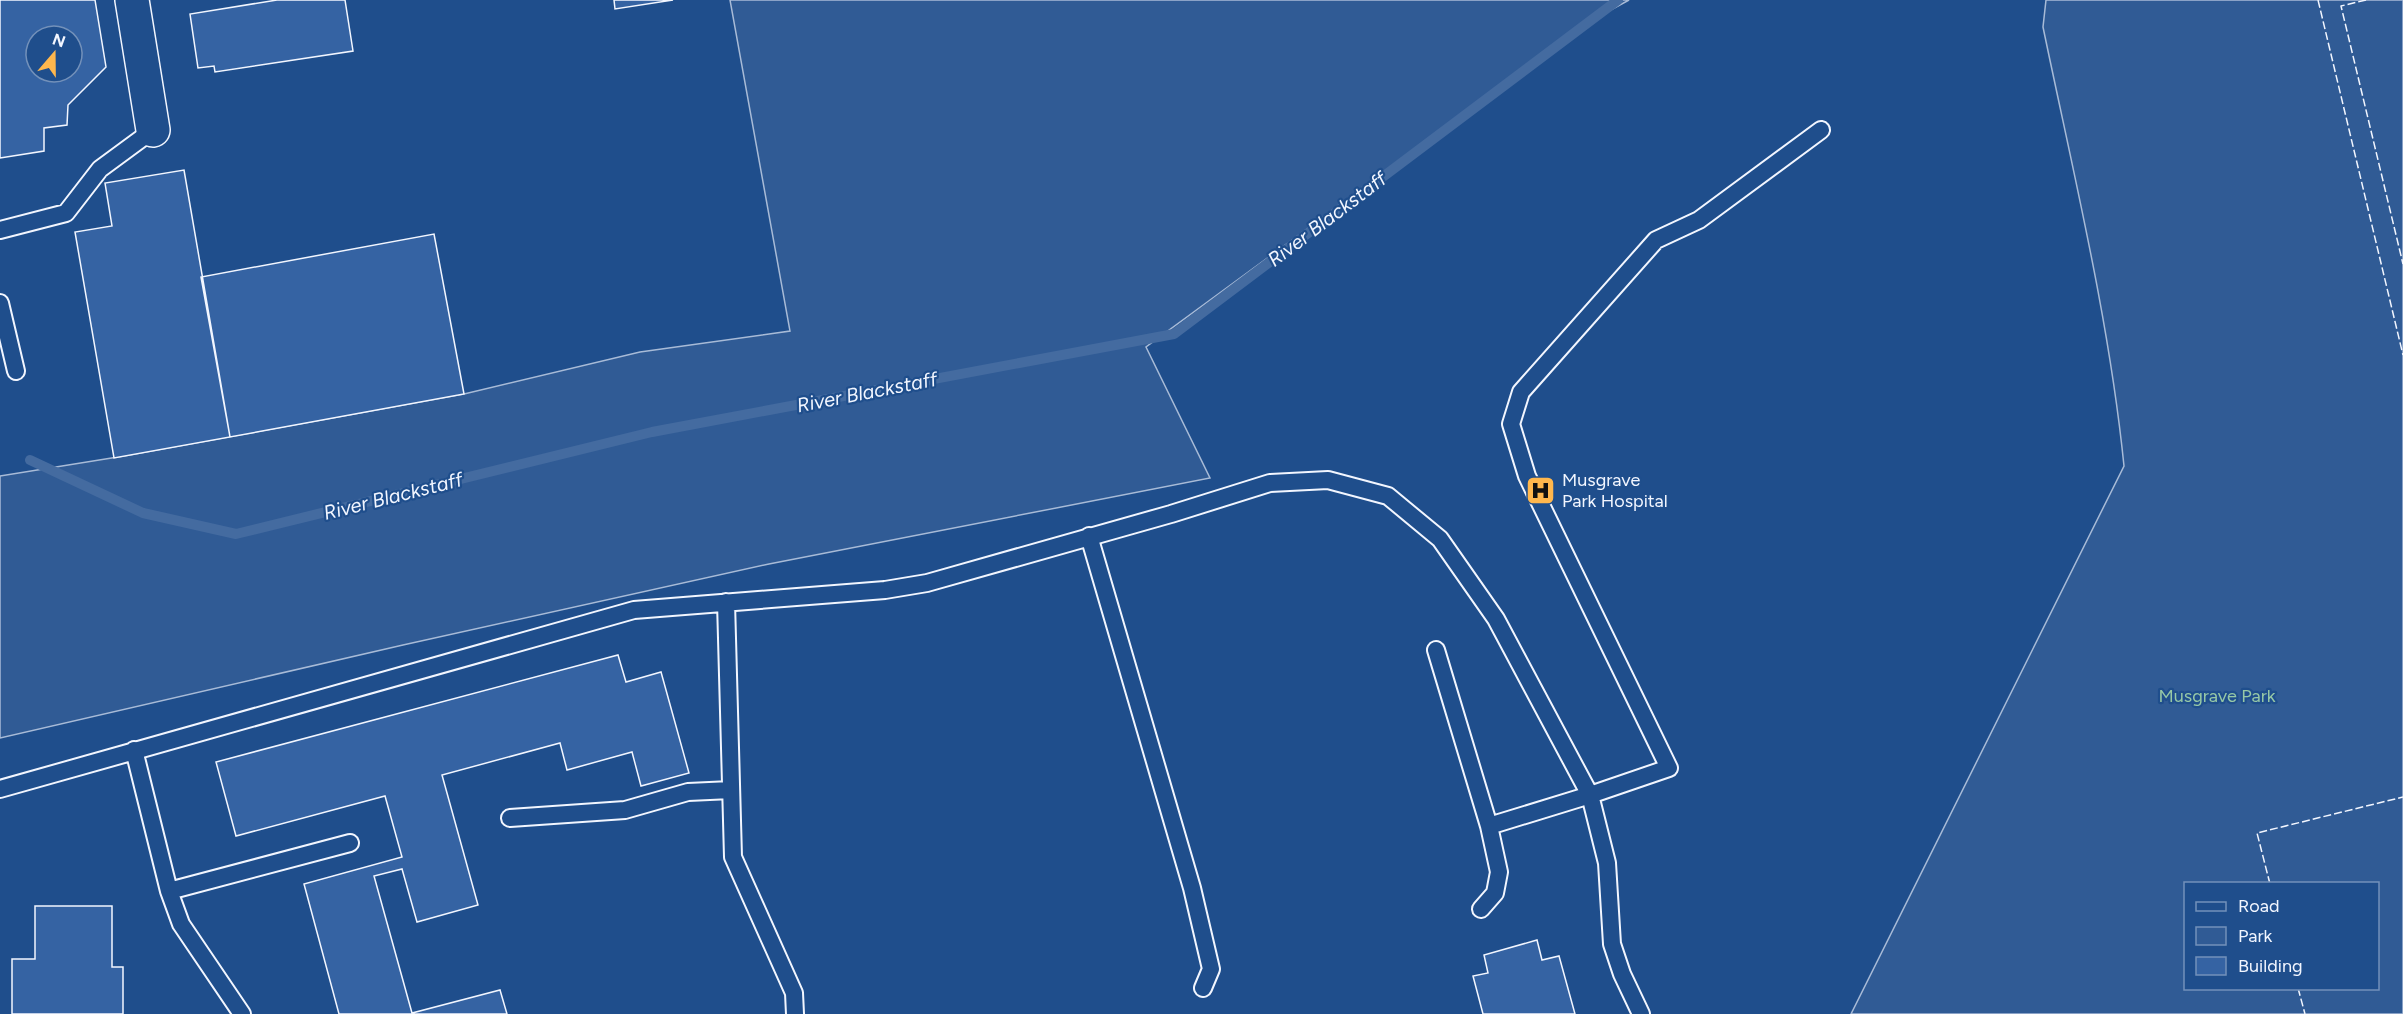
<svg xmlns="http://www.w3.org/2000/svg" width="2403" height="1014" viewBox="0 0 2403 1014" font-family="Figtree,sans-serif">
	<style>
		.green { fill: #305b95; stroke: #a8bbd7; stroke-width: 1.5; fill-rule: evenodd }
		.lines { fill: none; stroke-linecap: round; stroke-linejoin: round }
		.stream { stroke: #446ba0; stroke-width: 10 }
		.building { fill: #3563a3; stroke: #f2f6ff; stroke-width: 1.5; fill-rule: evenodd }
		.lane-casing { stroke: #f2f6ff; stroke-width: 20 }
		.street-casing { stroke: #f2f6ff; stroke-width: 36 }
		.lane { stroke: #1f4e8c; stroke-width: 16 }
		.street { stroke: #1f4e8c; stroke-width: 33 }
		.fence { stroke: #f2f6ff; stroke-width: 1.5; stroke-dasharray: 8 3; stroke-linecap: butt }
		.labels { text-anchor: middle; stroke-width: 4.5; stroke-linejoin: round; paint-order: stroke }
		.poi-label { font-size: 18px; fill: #f2f6ff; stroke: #1f4e8c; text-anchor: start }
		.park-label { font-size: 18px; fill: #97c8a6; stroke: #1f4e8c }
		.water-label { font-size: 20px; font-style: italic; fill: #f2f6ff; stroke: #1f4e8c }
	</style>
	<rect width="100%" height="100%" fill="#1f4e8c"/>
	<path class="green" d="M730,0H1629L1594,19L1146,347L1210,478L769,564L403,645L0,738V476L124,456L464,394L640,352L790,331Z
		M2046,0H2403V1014H1851L2124,466C2109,318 2073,172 2043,27ZM2186,884H2378V988H2186Z"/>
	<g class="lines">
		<path class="stream" d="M30,460L143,513L236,534L652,432L1174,334L1618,0"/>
	</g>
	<path class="building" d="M0,0H95L106,67L68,105L67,125L44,128V151L0,158ZM36,36H72V72H36Z
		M277,0H345L353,51L215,72L214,66L198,68L190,14Z
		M614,0H673L615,9Z
		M184,170L230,437L114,458L75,232L112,226L105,183Z
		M434,234L464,394L230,437L201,277Z
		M618,655L626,682L661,672L689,773L641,786L632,752L567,770L560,743L442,775L478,905L417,922L402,869L374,876L412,1013L500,990L507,1014H339L304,884L402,857L385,796L236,836L216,762Z
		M35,906H112V967H123V1014H12V959H35Z
		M1537,940L1542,960L1559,956L1575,1014H1483L1473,976L1488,973L1484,955Z"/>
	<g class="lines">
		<defs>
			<path id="lane" d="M0,230L66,213L100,169L153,130
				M0,303L16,371
				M1089,536L1192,888L1211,969L1203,988
				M726,602L733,857L794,993L795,1014
				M1436,650L1489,826L1499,872L1495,893L1481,909
				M134,750L169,891L181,924L242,1014
				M0,789L634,610L885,590L927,583L1171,514L1270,483L1328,480L1388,496L1440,539L1496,619L1590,795L1607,863L1612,944L1622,974L1641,1014
				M510,818L625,810L688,792L731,790
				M1489,826L1590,795L1669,768L1527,476L1511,424L1521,392L1656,240L1699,220L1821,130
				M169,891L350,843"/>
			<path id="street" d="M132,0L153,130"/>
		</defs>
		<use href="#lane" class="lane-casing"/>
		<use href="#street" class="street-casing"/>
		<use href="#lane" class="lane"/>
		<use href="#street" class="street"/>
		<path class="fence" d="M2318,0L2403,355
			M2366,0L2341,6L2403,264
			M2270,884L2257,833L2403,797
			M2298,988L2305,1014"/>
	</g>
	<defs>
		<symbol id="hospital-square" viewBox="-11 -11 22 22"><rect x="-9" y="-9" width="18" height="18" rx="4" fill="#ffb74d" stroke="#1f4e8c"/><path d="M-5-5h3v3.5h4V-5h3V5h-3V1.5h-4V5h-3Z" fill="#111"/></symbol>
	</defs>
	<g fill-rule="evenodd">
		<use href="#hospital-square" x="1524" y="474" width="33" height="33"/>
	</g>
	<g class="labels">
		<g class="poi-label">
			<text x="1562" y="486">Musgrave<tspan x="1562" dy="21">Park Hospital</tspan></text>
		</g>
		<g class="park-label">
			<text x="2217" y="702">Musgrave Park</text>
		</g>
		<g class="water-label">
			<text transform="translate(1327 219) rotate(-37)" y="7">River Blackstaff</text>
			<text transform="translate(867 392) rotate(-11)" y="7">River Blackstaff</text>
			<text transform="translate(393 496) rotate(-14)" y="7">River Blackstaff</text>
		</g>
	</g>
	<rect x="2184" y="882" width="195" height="108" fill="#1f4e8c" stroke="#7391ba" stroke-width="1.5"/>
	<rect x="2196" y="902" width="30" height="9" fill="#1f4e8c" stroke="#7391ba" stroke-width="1.5"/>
	<text x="2238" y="912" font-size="18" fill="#f2f6ff">Road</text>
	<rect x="2196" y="927" width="30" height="18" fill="#305b95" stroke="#7391ba" stroke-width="1.5"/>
	<text x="2238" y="942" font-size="18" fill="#f2f6ff">Park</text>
	<rect x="2196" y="957" width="30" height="18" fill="#3563a3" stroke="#7391ba" stroke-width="1.5"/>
	<text x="2238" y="972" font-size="18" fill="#f2f6ff">Building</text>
	<g transform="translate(54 54) rotate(20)"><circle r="28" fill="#1f4e8c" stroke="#7391ba" stroke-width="1.5"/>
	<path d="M0-4.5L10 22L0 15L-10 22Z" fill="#ffb74d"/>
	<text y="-9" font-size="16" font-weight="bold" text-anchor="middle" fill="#f2f6ff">N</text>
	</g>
</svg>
